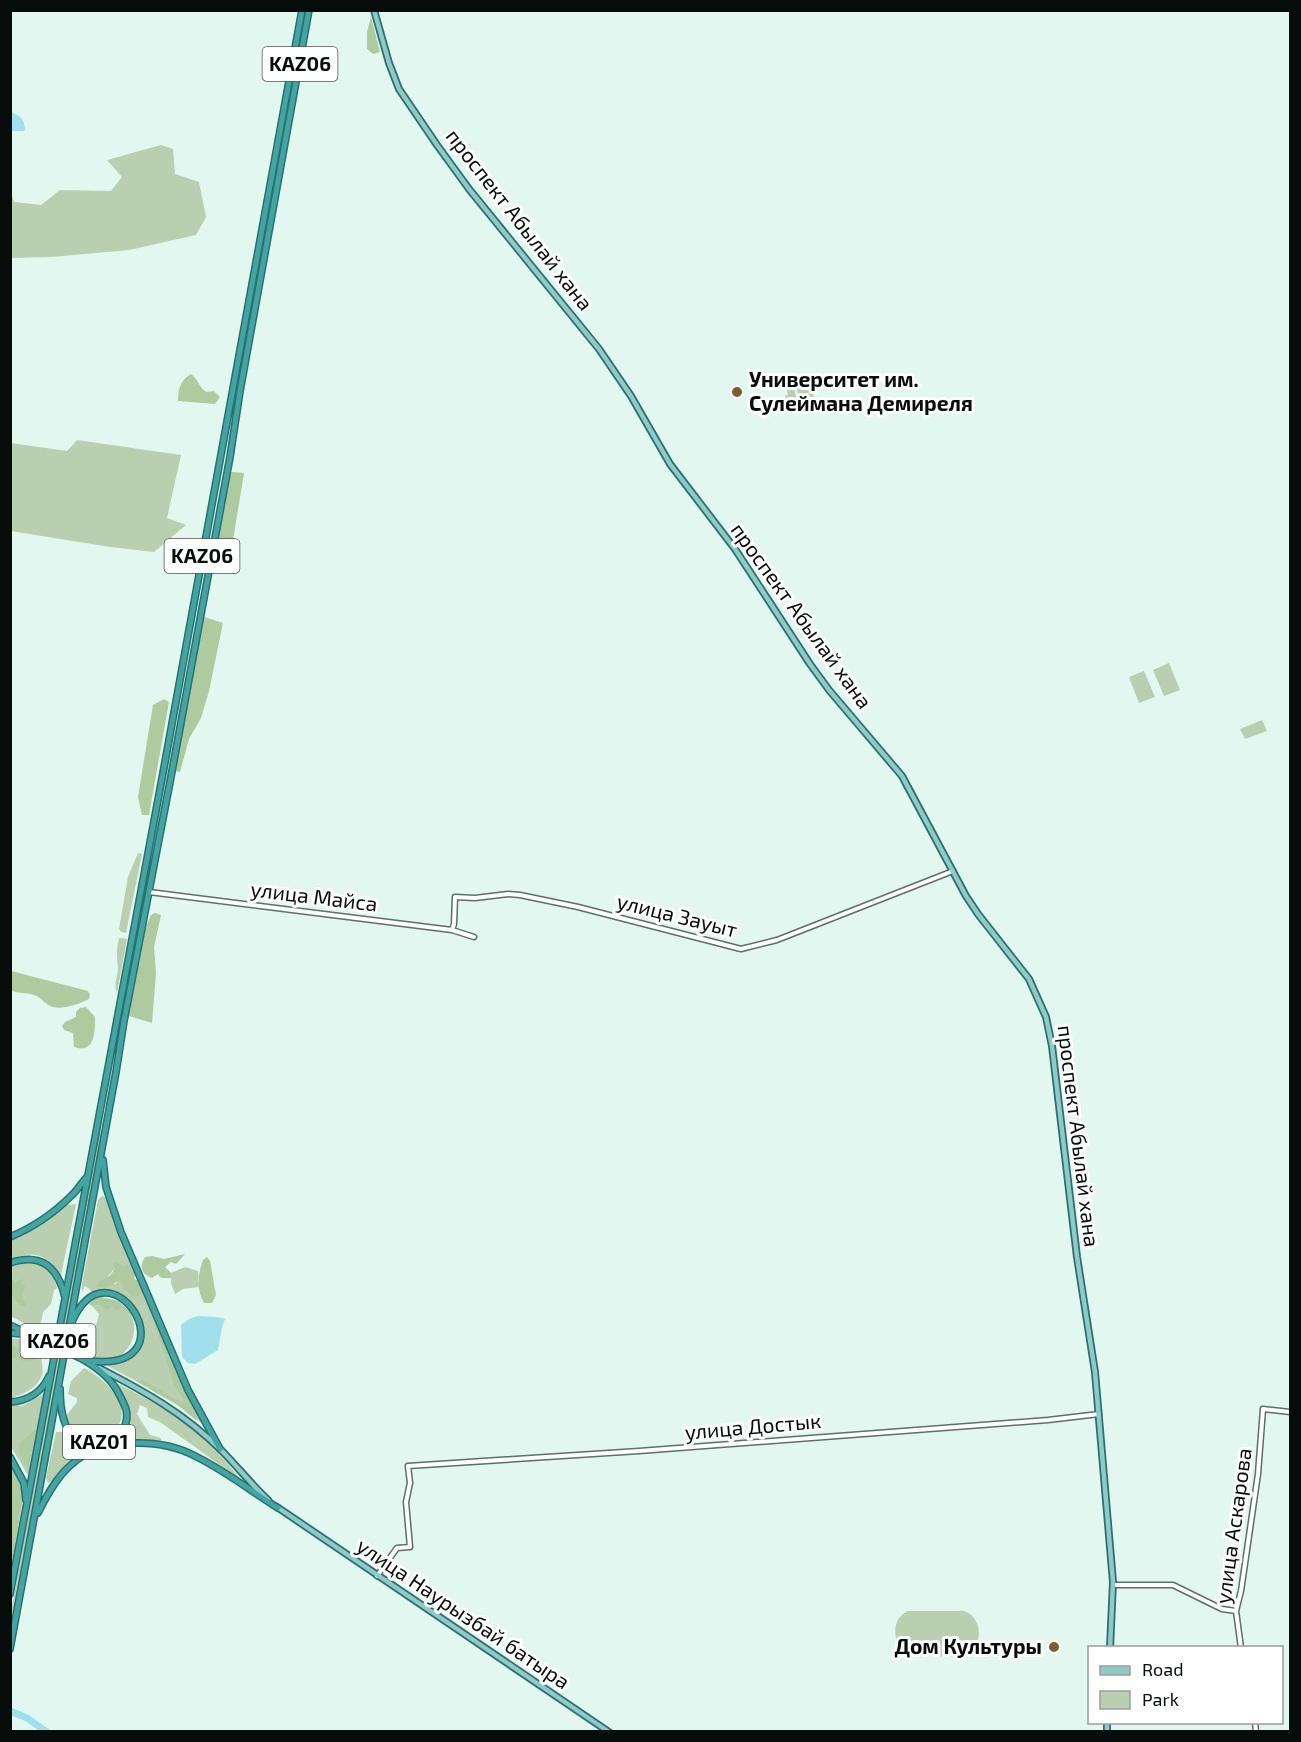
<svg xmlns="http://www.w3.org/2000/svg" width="1301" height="1742" viewBox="0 0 1301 1742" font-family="'Exo 2',sans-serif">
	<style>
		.green { fill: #bacfaf }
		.forest { fill: #aeca9f }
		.water { fill: #a0dfec }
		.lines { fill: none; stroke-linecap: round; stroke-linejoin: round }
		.river { stroke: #a0dfec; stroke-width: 7 }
		.minor-casing { stroke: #5c6f69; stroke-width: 7 }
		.major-casing { stroke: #2c706e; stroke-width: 8 }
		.highway-casing { stroke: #2c706e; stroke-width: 8 }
		.minor { stroke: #fff; stroke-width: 4 }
		.major { stroke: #8dcac8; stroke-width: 4.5 }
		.highway { stroke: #41a6a3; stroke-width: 5 }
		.highway-bridge-casing { stroke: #2c706e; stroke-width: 8; stroke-linecap: butt }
		.highway-bridge { stroke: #41a6a3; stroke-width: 5 }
		.poi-dot { fill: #7b5e31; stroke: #fefefe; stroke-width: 2 }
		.labels { text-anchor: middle; stroke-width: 6; stroke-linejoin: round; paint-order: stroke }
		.shield { fill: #fefefe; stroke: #505554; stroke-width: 1.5 }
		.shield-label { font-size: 20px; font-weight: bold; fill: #060d0b }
		.street-label { font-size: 21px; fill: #060d0b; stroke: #fefefe }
		.poi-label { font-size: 21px; font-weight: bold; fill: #060d0b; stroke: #fefefe; text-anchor: start }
	</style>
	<rect width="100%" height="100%" fill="#e1f7ef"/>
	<path class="green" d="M161,145L173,149L175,174L199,182L206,217L196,235L129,250L52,257L11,258V192L14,202L41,205L60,190L111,191L122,177L107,160Z
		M811,380L815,405L800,408L796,382Z
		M793,381L798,409L787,411L785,396L788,395L785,382Z
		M77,440L181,455L167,518L186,525L154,552L110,547L11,531V443L67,451Z
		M1169,663L1180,690L1164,696L1153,670Z
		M1144,671L1155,697L1139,703L1129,677Z
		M1262,720L1267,731L1245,739L1240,729Z
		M138,853L142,854L126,933L121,932L119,929L128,877Z
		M119,938L127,939L117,993C113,984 118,977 118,968C117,957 116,949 119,938Z
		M102,1109L100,1141L11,1628V1612Z
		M102,1196L107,1198L134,1269L115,1268L104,1281L116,1284L118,1280L121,1279L138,1295L143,1293L179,1379L198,1412L201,1423L179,1406L147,1387L108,1366C114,1362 123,1363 130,1359C152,1345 143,1306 122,1296C111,1291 102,1291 90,1293L91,1290L85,1286L82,1292V1284L98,1200Z
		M76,1204L61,1275C45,1255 35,1249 11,1260V1239L30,1230L66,1205Z
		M26,1261C45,1265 52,1269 57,1288L54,1290L51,1304L43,1312L41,1322L36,1330L11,1316V1267Z
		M185,1267L198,1271L199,1287L183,1289L175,1294L171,1283V1273Z
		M100,1305L121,1308L125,1311H129C140,1326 133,1352 114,1359C106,1361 94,1357 86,1355L91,1345L99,1314L92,1306Z
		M11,1338L23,1340L42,1350C40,1359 44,1368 42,1375C38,1388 22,1395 11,1398Z
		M84,1368C103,1377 135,1406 116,1429C111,1436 100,1439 92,1439C85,1439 80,1438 75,1433C71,1429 69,1421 66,1416L77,1402V1398L68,1394L71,1381Z
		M116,1383C165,1406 208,1435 241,1480L160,1422L148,1417L147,1408L140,1405L137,1414C141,1422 146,1427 150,1435L161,1438V1441C131,1438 91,1442 67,1463C59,1469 58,1480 48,1483L46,1478L56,1432H62L77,1443L87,1445L118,1437L127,1427L129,1412Z
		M45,1393L28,1475L11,1447V1404L22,1406Z
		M908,1611H964C984,1617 984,1651 963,1657L905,1655C893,1643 890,1619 908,1611Z"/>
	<path class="forest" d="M371,17L380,52L373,54L367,49V32Z
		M191,374C198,379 199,387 206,392L214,391L220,397L215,404L178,401C178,390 180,380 191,374Z
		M231,472L244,473L233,540L216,539L228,474Z
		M201,616L223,623L209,691L201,718L189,739L180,772L174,771Z
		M164,699L169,702L149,815H142L138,797L153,705Z
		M155,913L161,915L154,947L156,973L152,1023L129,1016L143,933L151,915Z
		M11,971L88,991L90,995L89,999C79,1004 60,1011 50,1006C44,1003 41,997 34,995C26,992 17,994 11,990Z
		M86,1007L95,1017C95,1032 95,1054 74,1047L73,1033L64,1030L62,1026L65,1022L76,1017V1012L80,1008Z
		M185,1254L176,1264L171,1262L165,1267L171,1273V1278H161L158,1274L152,1278C141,1274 139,1266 145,1257L152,1256L164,1259Z
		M207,1257L210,1261L216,1295L212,1303H204C196,1289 198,1273 203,1260Z
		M116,1261L123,1267L128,1264L136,1274L134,1279L140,1281L143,1293L134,1298L123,1287L121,1280C111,1283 112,1290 97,1286L98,1282C105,1280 112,1275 115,1268L113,1265Z
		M26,1278L20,1284H25L22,1298L26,1305L23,1306C13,1301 8,1290 12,1279L16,1282Z
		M101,1297L118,1301L129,1311H124L121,1308L116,1310L112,1307L106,1310L100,1305L92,1306L89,1304L93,1299Z
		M152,1315L179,1379L198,1412L196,1420L179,1406L136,1381L143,1380L180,1402L185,1403L174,1384Z
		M11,1345L26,1351L35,1349L42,1350L41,1356C30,1363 22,1361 11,1358Z
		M36,1429L28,1468L20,1455L19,1444Z
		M11,1463L21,1482L23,1498L13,1557L10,1559Z"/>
	<path class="water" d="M10,112C21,116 25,120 25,131H11Z
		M198,1316L217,1317L225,1319L222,1327L218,1350L195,1364L188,1363L182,1357L181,1325L189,1319Z"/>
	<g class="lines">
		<path class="river" d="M10,1711L27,1718L47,1732"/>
		<defs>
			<path id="minor" d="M149,892L452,930L474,937
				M452,930L454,924L455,897L475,898L508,894L520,895L578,907L741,949L777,940L953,871
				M377,1576L397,1548L410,1547L406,1502L410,1483L408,1466L639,1451L1048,1420L1099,1414
				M1113,1585H1173L1222,1609L1236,1611
				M1241,1648L1236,1611L1241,1591L1258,1474L1263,1409L1290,1412
				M1255,1722L1256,1732"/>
			<path id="major" d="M374,10L389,63L399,89L437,145L469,189L599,349L631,396L670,464L735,549L810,664L829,690L902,776L966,896L978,914L1029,979L1046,1017L1052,1046L1077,1257L1095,1372L1113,1582L1110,1648
				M99,1368C144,1391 185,1414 221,1450C237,1466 251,1484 268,1500
				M277,1507L609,1732
				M1107,1732V1722"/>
			<path id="highway" d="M103,1160L106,1187L121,1232L188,1390L220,1449
				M10,1237C34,1227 53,1214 71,1196C77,1191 81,1183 87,1177
				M10,1263C42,1252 58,1268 65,1297
				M71,1324C109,1232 197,1373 89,1361
				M10,1325L29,1334
				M10,1333L24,1334
				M60,1389C60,1405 62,1427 75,1438C89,1450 122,1441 126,1422C129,1412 124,1404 120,1396C112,1379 99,1369 84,1360
				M10,1402C28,1401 42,1392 49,1376
				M10,1457L24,1483L26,1500
				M38,1513C46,1497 57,1476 72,1464C102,1437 161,1438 195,1456C224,1470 251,1491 278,1508
				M10,1594L163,773L302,10
				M10,1649L116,1072L124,1021L170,782L230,457L240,391L309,10"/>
		</defs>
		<use href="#minor" class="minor-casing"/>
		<use href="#major" class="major-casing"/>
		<use href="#highway" class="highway-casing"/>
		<use href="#minor" class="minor"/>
		<use href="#major" class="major"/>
		<use href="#highway" class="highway"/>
		<defs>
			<path id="highway-bridge" d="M29,1334L84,1360"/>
		</defs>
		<use href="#highway-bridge" class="highway-bridge-casing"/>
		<use href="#highway-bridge" class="highway-bridge"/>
	</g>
	<g class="poi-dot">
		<circle cx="737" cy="392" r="6"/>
		<circle cx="1054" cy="1647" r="6"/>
	</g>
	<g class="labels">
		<g class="shield">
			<rect x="262.5" y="47" width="75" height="34" rx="4.5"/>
			<rect x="164.5" y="539" width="75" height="34" rx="4.5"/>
			<rect x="20.5" y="1324" width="75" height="34" rx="4.5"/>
			<rect x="63" y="1425" width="72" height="34" rx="4.5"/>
		</g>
		<g class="shield-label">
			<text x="300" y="71">KАZ06</text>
			<text x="202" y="563">KАZ06</text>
			<text x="58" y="1348">KАZ06</text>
			<text x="99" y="1449">KАZ01</text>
		</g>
		<g class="street-label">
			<text transform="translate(519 220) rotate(52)" y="7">проспект Абылай хана</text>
			<text transform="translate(801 616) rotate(54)" y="7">проспект Абылай хана</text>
			<text transform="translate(314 897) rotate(7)" y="7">улица Майса</text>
			<text transform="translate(677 916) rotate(14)" y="7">улица Зауыт</text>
			<text transform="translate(1078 1136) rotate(83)" y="7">проспект Абылай хана</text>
			<text transform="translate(753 1427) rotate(-5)" y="7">улица Достык</text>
			<text transform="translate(1234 1526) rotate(-82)" y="7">улица Аскарова</text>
			<text transform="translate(463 1614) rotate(34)" y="7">улица Наурызбай батыра</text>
		</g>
		<g class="poi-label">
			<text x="749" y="387">Университет им.<tspan x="749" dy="24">Сулеймана Демиреля</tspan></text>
			<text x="1042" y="1654" text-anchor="end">Дом Культуры</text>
		</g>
	</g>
	<rect width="1301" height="1742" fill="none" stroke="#060d0b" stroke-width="24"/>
	<rect x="1088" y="1646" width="195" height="78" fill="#fefefe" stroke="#9b9e9d" stroke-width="1.5"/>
	<rect x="1100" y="1666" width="30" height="9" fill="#8dcac8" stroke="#9b9e9d" stroke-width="1.5"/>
	<text x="1142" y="1676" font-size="18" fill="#060d0b">Road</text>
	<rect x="1100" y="1691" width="30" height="18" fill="#bacfaf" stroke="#9b9e9d" stroke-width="1.5"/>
	<text x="1142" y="1706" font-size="18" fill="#060d0b">Park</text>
</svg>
